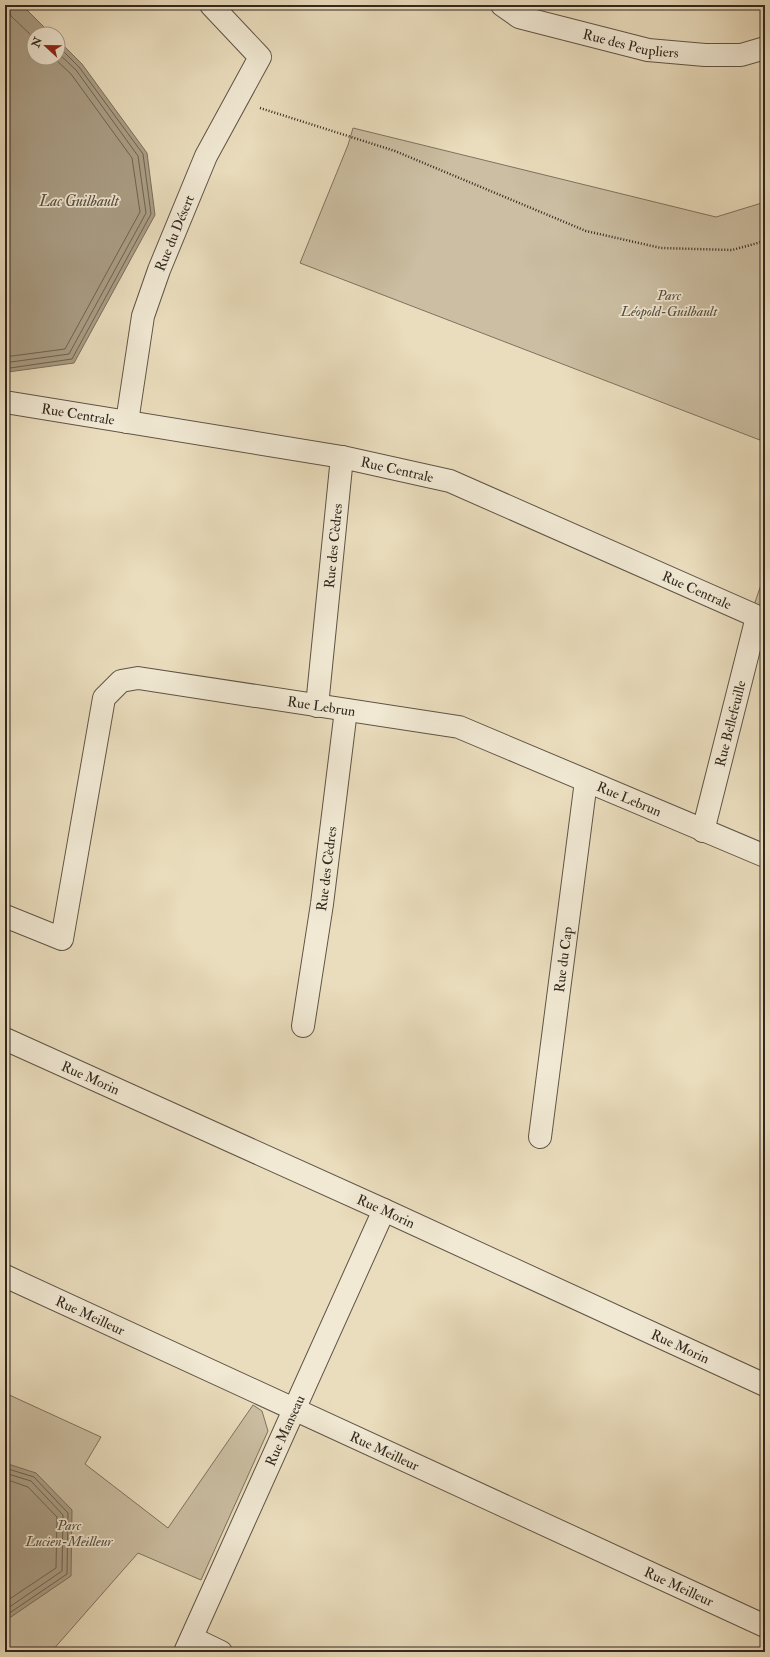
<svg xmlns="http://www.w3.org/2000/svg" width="770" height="1657" viewBox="0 0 770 1657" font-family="'IM FELL Double Pica',serif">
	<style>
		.green { fill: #cbbea2; stroke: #7e7260 }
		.water { fill: #ab9f87; stroke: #7a6f5d }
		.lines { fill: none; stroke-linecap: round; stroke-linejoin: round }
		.shore { stroke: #6e6352; stroke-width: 1 }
		.minor-casing { stroke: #5f5446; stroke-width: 24 }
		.path { stroke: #31271e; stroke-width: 2.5; stroke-dasharray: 1 2; stroke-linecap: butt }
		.minor { stroke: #f1e9d4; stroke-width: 22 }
		.labels { text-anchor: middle; stroke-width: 3.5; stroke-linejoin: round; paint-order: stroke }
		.street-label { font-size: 14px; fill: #31271e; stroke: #f1e9d4 }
		.park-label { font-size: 14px; font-style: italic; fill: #584d3f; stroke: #f1e9d4 }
		.water-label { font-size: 15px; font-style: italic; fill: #564b3e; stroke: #f1e9d4 }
	</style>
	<rect width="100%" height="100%" fill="#eaddbd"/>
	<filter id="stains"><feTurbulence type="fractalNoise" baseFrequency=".005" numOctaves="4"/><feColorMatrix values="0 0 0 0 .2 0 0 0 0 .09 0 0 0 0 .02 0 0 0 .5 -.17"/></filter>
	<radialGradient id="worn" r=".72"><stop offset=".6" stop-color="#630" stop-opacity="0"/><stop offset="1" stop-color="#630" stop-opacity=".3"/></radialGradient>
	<path class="green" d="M353,128L716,217L765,202V442L300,263L348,145Z
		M765,573V616L751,614Z
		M5,1393L101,1437L85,1464L168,1528L253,1405L262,1411L268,1431L201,1580L138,1553L51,1652H5Z"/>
	<path class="water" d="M5,5H22L51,34H34V58H58V40L82,64L147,153L155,215L74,363L8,372L5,369Z
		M5,1463L36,1473L72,1510L71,1576L5,1621Z"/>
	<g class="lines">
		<path class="shore" d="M8,5L11,16L34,38
			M5,355L12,356L65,349L140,212L132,158L71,74L54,58
			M5,361L11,362L69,354L146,213L138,156L76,70L58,53
			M5,366L10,368L72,359L151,214L143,154L79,67L58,46
			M5,1468L34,1477L68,1513L67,1574L5,1616
			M5,1473L31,1481L63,1515L62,1571L5,1610
			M5,1479L28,1487L57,1517L56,1568L5,1602"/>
		<defs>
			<g id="minor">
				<path id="s1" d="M502,5L519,17L648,50L705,55H741L765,48"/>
				<path id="s2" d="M5,402L342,457L450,481L765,620"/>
				<path id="s3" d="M127,422L143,316L159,270L206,156L260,57L211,5"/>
				<path id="s4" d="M317,706L342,457"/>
				<path id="s5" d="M703,831L757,617"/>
				<path id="s6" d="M5,916L62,939L104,698L121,681L138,678L459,727L765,856"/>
				<path id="s7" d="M303,1026L322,904L346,710"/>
				<path id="s8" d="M5,1039L384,1210L765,1385"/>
				<path id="s9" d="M540,1137L586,781"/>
				<path id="s10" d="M5,1276L765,1626"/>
				<path d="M192,1638L221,1652"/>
				<path id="s11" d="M185,1652L384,1210"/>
			</g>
		</defs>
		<use href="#minor" class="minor-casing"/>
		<path class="path" d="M260,108L395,151L586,231L661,248L732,250L765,241"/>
		<use href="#minor" class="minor"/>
	</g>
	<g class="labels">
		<g class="street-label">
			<text dy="5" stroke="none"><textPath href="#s1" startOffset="136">Rue des Peupliers</textPath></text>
			<text dy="5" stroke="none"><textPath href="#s3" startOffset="196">Rue du Désert</textPath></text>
			<text dy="5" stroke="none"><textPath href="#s2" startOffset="74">Rue Centrale</textPath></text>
			<text dy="5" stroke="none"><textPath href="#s2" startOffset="398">Rue Centrale</textPath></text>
			<text dy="5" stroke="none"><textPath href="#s4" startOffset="161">Rue des Cèdres</textPath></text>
			<text dy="5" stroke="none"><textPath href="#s2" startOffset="722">Rue Centrale</textPath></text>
			<text dy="5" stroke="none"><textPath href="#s6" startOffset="533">Rue Lebrun</textPath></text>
			<text dy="5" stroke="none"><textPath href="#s5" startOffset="111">Rue Bellefeuille</textPath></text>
			<text dy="5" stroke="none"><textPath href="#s6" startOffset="857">Rue Lebrun</textPath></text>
			<text dy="5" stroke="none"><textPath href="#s7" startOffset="159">Rue des Cèdres</textPath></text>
			<text dy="5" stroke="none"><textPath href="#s9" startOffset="179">Rue du Cap</textPath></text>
			<text dy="5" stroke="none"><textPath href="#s8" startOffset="94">Rue Morin</textPath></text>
			<text dy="5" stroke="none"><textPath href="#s8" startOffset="418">Rue Morin</textPath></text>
			<text dy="5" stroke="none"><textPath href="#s10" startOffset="94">Rue Meilleur</textPath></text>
			<text dy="5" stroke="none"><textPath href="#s8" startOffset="742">Rue Morin</textPath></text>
			<text dy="5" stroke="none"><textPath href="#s11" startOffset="243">Rue Manseau</textPath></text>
			<text dy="5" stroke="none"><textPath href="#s10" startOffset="418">Rue Meilleur</textPath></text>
			<text dy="5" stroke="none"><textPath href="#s10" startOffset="742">Rue Meilleur</textPath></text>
		</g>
		<g class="park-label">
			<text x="669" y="300">Parc<tspan x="669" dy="16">Léopold-Guilbault</tspan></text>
			<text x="69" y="1530">Parc<tspan x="69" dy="16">Lucien-Meilleur</tspan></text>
		</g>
		<g class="water-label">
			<text x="79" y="206">Lac Guilbault</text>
		</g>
	</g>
	<rect width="770" height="1657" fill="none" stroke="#eaddbd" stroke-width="20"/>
	<rect x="6" y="6" width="758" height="1645" fill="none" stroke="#31271e" stroke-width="2"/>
	<rect x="10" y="10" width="750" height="1637" fill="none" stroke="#31271e"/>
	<g transform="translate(46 46) rotate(292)"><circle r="19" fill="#f1e9d4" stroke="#a49b8b"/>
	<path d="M0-3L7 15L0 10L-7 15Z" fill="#8f2418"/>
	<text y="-6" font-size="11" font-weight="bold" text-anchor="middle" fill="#31271e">N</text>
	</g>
	<rect width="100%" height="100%" filter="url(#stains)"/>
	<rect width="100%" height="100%" fill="url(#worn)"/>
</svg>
